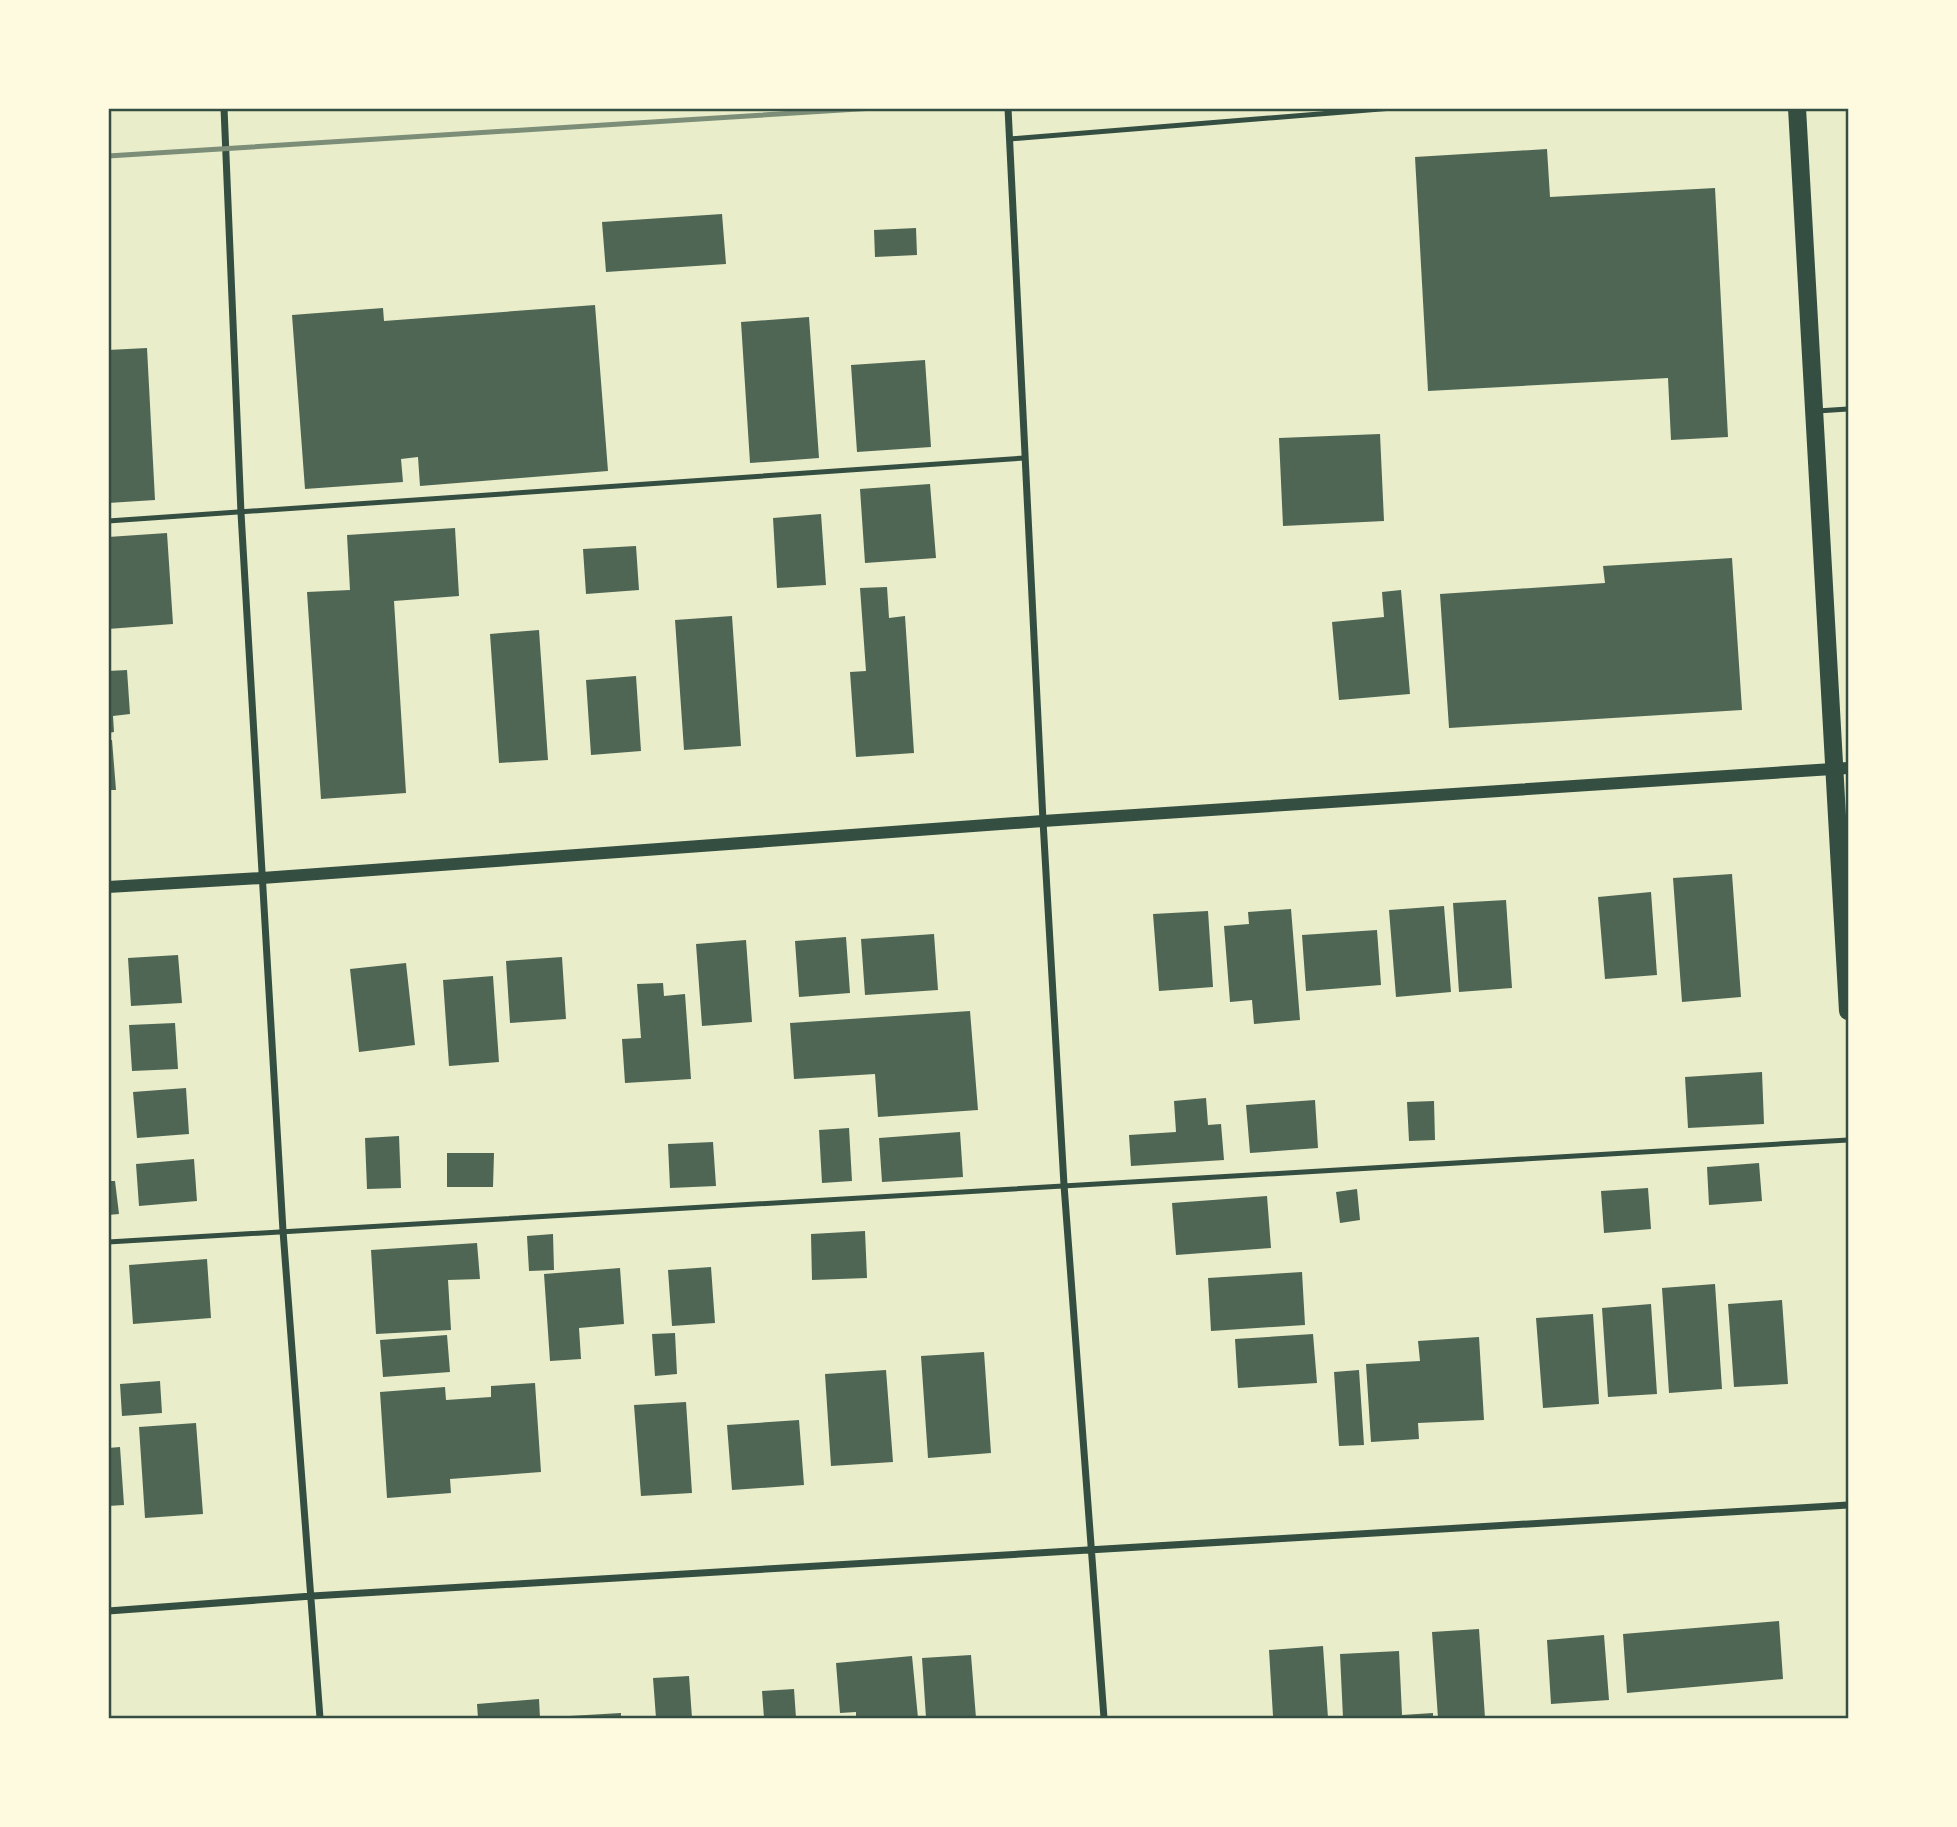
<svg xmlns="http://www.w3.org/2000/svg" width="1957" height="1827" viewBox="0 0 1957 1827" font-family="Quicksand,sans-serif">
	<style>
		.building { fill: #4f6655 }
		.lines { fill: none; stroke-linecap: round; stroke-linejoin: round }
		.service { stroke: #344e41; stroke-width: 5 }
		.minor { stroke: #344e41; stroke-width: 7 }
		.tertiary { stroke: #344e41; stroke-width: 12 }
		.primary { stroke: #344e41; stroke-width: 18 }
		.rail { stroke: #7c8e77; stroke-width: 5 }
		.neatline { fill: none; stroke: #344e41; stroke-width: 2.5 }
	</style>
	<rect width="100%" height="100%" fill="#e9edc9"/>
	<path class="building" d="M1547,149L1550,197L1715,188L1728,437L1671,440L1668,378L1428,391L1415,157Z
		M722,214L726,264L606,272L602,222Z
		M916,228L917,255L875,257L874,230Z
		M595,305L608,471L420,486L418,457L401,459L403,482L305,489L292,315L383,308L384,321Z
		M809,317L819,458L750,463L741,322Z
		M147,348L155,500L108,503V350Z
		M925,360L931,447L857,452L851,365Z
		M1380,434L1384,521L1283,526L1279,438Z
		M930,484L936,558L865,563L860,489Z
		M821,514L826,585L777,588L773,518Z
		M455,528L459,596L394,601L406,793L321,799L307,592L350,590L347,535Z
		M167,533L173,624L108,629V537Z
		M636,546L639,590L586,594L583,549Z
		M1732,558L1742,710L1449,728L1440,594L1605,583L1603,566Z
		M887,587L889,618L905,616L914,753L856,757L850,672L866,671L860,588Z
		M1401,590L1410,694L1339,700L1332,622L1384,617L1382,592Z
		M732,616L741,746L684,750L675,620Z
		M539,630L548,760L499,763L490,634Z
		M127,670L130,714L113,716L114,732L108,733V671Z
		M636,676L641,751L591,755L586,680Z
		M108,740H112L116,790H108Z
		M1732,874L1741,997L1682,1002L1673,878Z
		M1651,892L1657,975L1605,979L1598,897Z
		M1506,900L1512,988L1459,992L1453,903Z
		M1444,906L1451,992L1396,997L1389,910Z
		M1291,909L1300,1020L1254,1024L1252,1000L1230,1002L1224,926L1249,924L1248,912Z
		M1208,911L1213,987L1159,991L1153,914Z
		M1377,930L1381,985L1306,991L1302,935Z
		M934,934L938,990L865,995L861,939Z
		M846,937L850,993L799,997L795,941Z
		M746,940L752,1022L702,1026L696,944Z
		M178,955L182,1003L131,1006L128,958Z
		M562,957L566,1019L510,1023L506,961Z
		M406,963L415,1045L359,1052L350,969Z
		M493,976L499,1062L449,1066L443,980Z
		M663,983L664,996L685,994L691,1079L625,1083L622,1039L641,1038L637,984Z
		M970,1011L978,1110L878,1117L875,1074L794,1079L790,1023Z
		M175,1023L178,1069L132,1071L129,1025Z
		M1762,1072L1764,1124L1688,1128L1685,1077Z
		M186,1088L189,1134L137,1138L133,1092Z
		M1206,1098L1208,1125L1221,1124L1224,1160L1131,1166L1129,1135L1176,1132L1174,1101Z
		M1315,1100L1318,1148L1250,1153L1246,1105Z
		M1434,1101L1435,1140L1409,1141L1407,1102Z
		M849,1128L852,1181L822,1183L819,1130Z
		M960,1132L963,1177L882,1182L879,1138Z
		M399,1136L401,1188L367,1189L365,1138Z
		M713,1142L716,1186L670,1188L668,1144Z
		M447,1153H494L493,1187H447Z
		M194,1159L197,1201L139,1206L136,1164Z
		M1759,1163L1762,1201L1709,1205L1707,1167Z
		M108,1181H115L119,1214L108,1215Z
		M1648,1188L1651,1229L1604,1233L1601,1191Z
		M1357,1189L1360,1220L1340,1223L1336,1192Z
		M1267,1196L1271,1248L1176,1255L1172,1203Z
		M865,1231L867,1278L812,1280L811,1234Z
		M553,1234L554,1270L529,1271L527,1236Z
		M477,1243L480,1279L448,1280L451,1330L376,1334L371,1250Z
		M207,1259L211,1318L133,1324L129,1265Z
		M711,1267L715,1323L672,1326L668,1270Z
		M620,1268L624,1324L579,1328L581,1359L550,1361L544,1274Z
		M1302,1272L1305,1325L1211,1331L1208,1278Z
		M1715,1284L1722,1389L1669,1393L1662,1288Z
		M1782,1300L1788,1384L1734,1387L1728,1304Z
		M1651,1304L1657,1394L1608,1397L1602,1308Z
		M1593,1314L1599,1404L1543,1408L1536,1318Z
		M675,1333L677,1374L655,1376L652,1334Z
		M1313,1334L1317,1383L1238,1388L1235,1339Z
		M447,1335L450,1372L383,1377L380,1340Z
		M1479,1337L1484,1420L1418,1423L1419,1439L1371,1442L1366,1364L1420,1361L1418,1341Z
		M984,1352L991,1453L928,1458L921,1356Z
		M886,1370L893,1462L831,1466L825,1374Z
		M1359,1370L1364,1445L1339,1446L1334,1372Z
		M160,1381L162,1413L122,1416L120,1384Z
		M535,1383L541,1472L450,1479L451,1493L387,1498L380,1392L445,1387L446,1400L491,1397V1386Z
		M686,1402L692,1493L641,1496L634,1405Z
		M799,1420L804,1485L732,1490L727,1425Z
		M196,1423L203,1514L145,1518L139,1427Z
		M120,1447L124,1505L108,1506V1448Z
		M1779,1621L1783,1679L1627,1693L1623,1634Z
		M1479,1629L1485,1718H1438L1432,1632Z
		M1604,1635L1609,1700L1551,1704L1547,1640Z
		M1323,1646L1328,1718L1273,1716L1269,1650Z
		M1399,1651L1402,1715L1433,1713V1718H1343L1340,1654Z
		M971,1655L976,1718H926L922,1658Z
		M912,1656L918,1718H856V1712L840,1713L836,1663Z
		M689,1676L692,1718H656L653,1678Z
		M794,1689L796,1718H764L762,1691Z
		M539,1699L540,1718H478L477,1704Z
		M621,1713V1718H570L569,1716Z"/>
	<g class="lines">
		<path class="service" d="M1010,139L1393,108
			M1817,411L1848,409
			M108,521L1025,458
			M108,1242L1848,1140"/>
		<path class="minor" d="M224,108L241,513L283,1231L320,1718
			M1008,108L1043,821L1064,1185L1104,1718
			M108,1611L312,1596L1848,1505"/>
		<path class="tertiary" d="M108,887L262,878L1043,821L1848,768"/>
		<path class="primary" d="M1797,108L1848,1011"/>
		<path class="rail" d="M108,156L874,108"/>
	</g>
	<rect width="1957" height="1827" fill="none" stroke="#fefae0" stroke-width="220"/>
	<rect x="110" y="110" width="1737" height="1607" class="neatline"/>
</svg>
